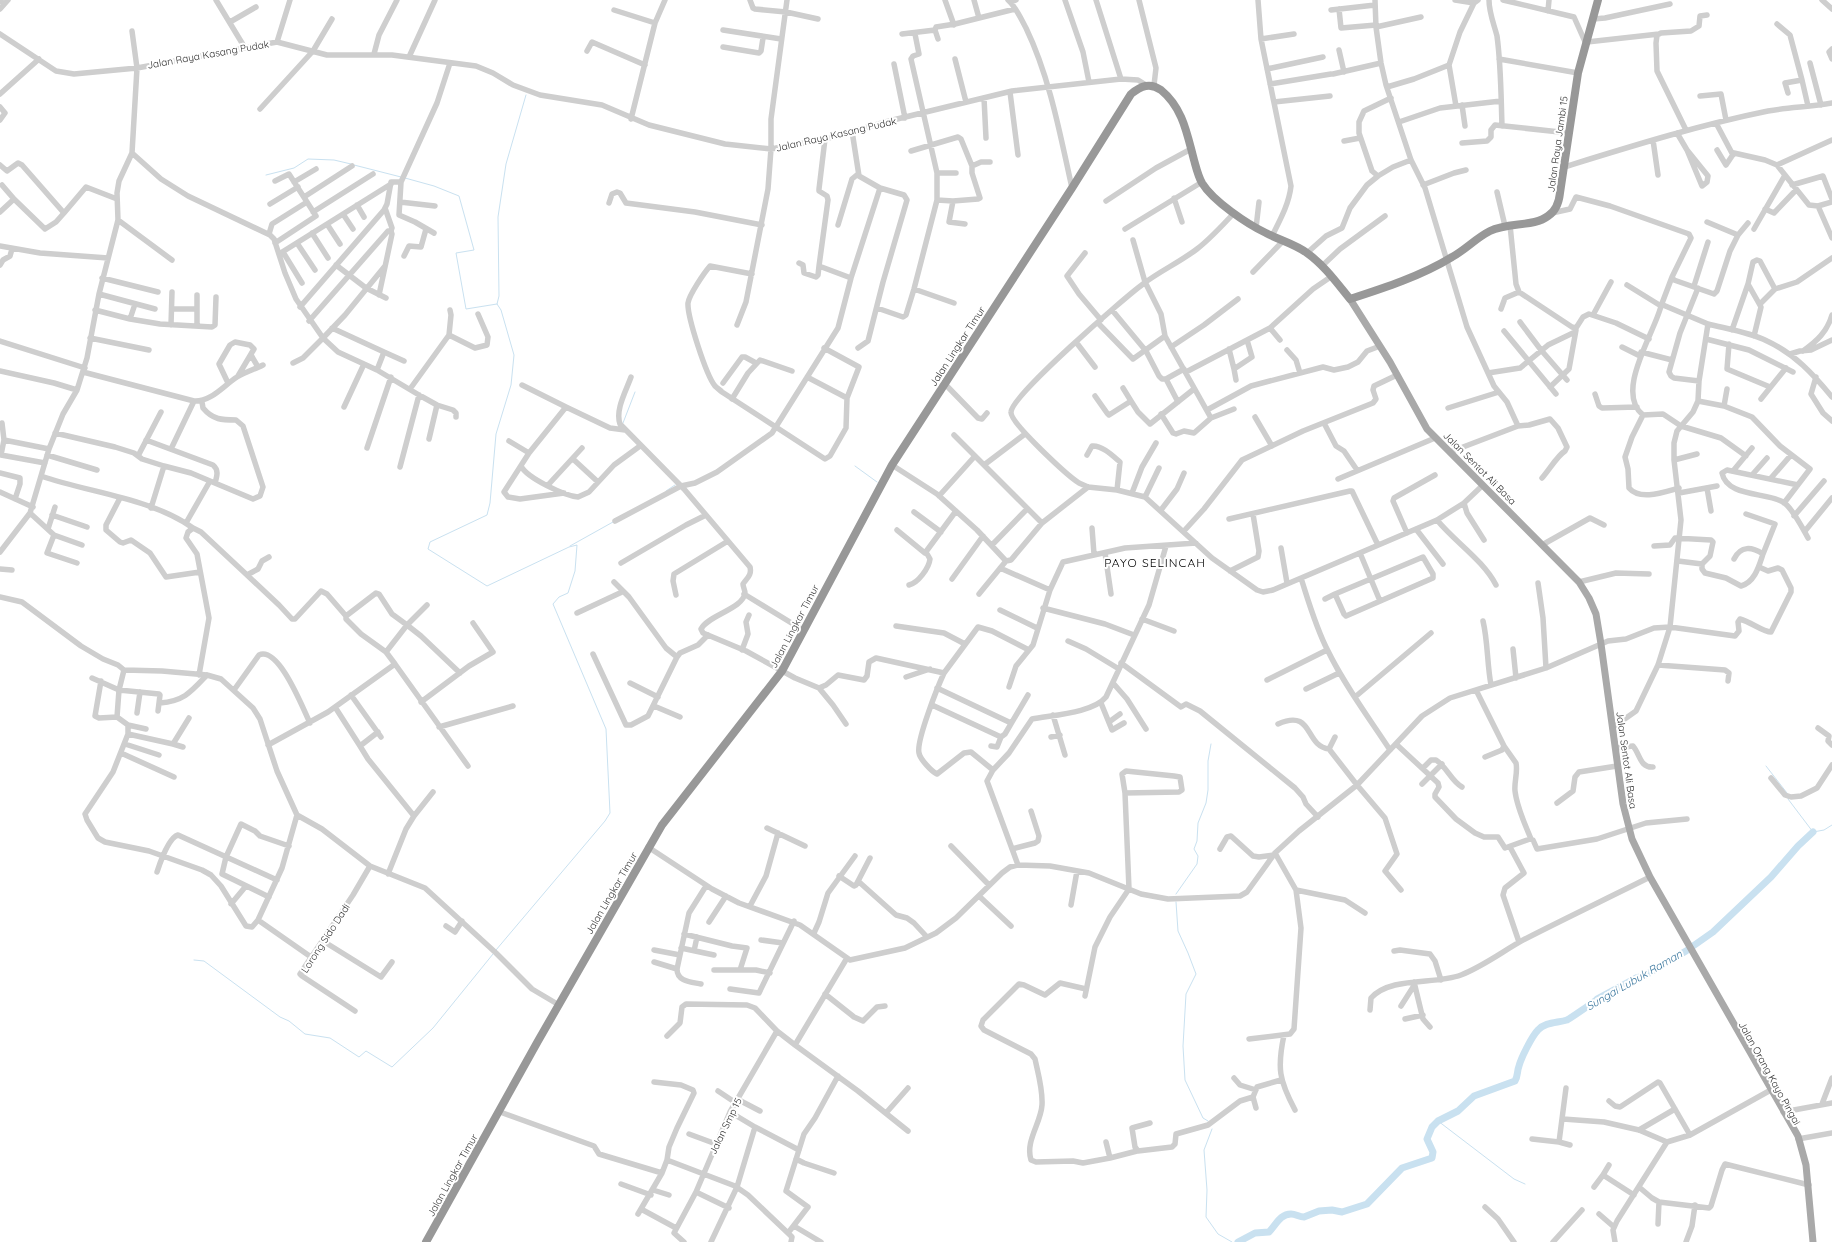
<svg xmlns="http://www.w3.org/2000/svg" width="1832" height="1242" viewBox="0 0 1832 1242" font-family="Quicksand,sans-serif">
	<style>
		.lines { fill: none; stroke-linecap: round; stroke-linejoin: round }
		.stream { stroke: #c9e1f0; stroke-width: 1 }
		.river { stroke: #c9e1f0; stroke-width: 7 }
		.minor { stroke: #cecece; stroke-width: 5.5 }
		.major { stroke: #a9a9a9; stroke-width: 7 }
		.highway { stroke: #989898; stroke-width: 8 }
		.labels { text-anchor: middle; stroke-width: 4; stroke-linejoin: round; paint-order: stroke }
		.street-label { font-size: 10px; fill: #313131; stroke: #fff }
		.water-label { font-size: 11px; font-style: italic; fill: #36749c; stroke: #fff }
		.quarter-label { font-size: 12px; letter-spacing: 1px; fill: #000; stroke: #fff }
	</style>
	<rect width="100%" height="100%" fill="#fff"/>
	<g class="lines">
		<path class="stream" d="M354,165L401,177
			M266,175L294,168L308,159L334,160L351,164
			M405,178L434,186L459,196L474,250L456,253L466,309L497,304
			M623,423L635,392
			M855,466L877,482
			M666,491L675,485
			M570,546L613,522
			M1766,766L1787,793
			M1788,799L1813,832L1824,830L1832,825
			M1176,894L1197,864L1198,856L1194,849L1197,841L1198,823L1206,803L1208,790V761L1211,744
			M1176,902L1178,931L1188,953L1196,974L1186,994L1183,1046L1185,1080L1203,1118L1208,1121
			M496,950L605,821L610,813L606,729L553,604L559,597L568,593L575,571L577,545L569,547L487,586L428,549L430,542L487,515L490,503L496,434L511,385L514,355L501,310L497,304L499,296L498,217L506,164L526,95
			M194,960L204,961L280,1017L289,1021L305,1034L330,1038L359,1057L366,1051L392,1067L433,1028L493,954
			M1438,1121L1514,1179L1525,1184
			M1212,1129L1204,1150L1207,1190L1206,1217L1218,1234L1232,1242"/>
		<path class="river" d="M1238,1242L1255,1233L1269,1232C1276,1225 1280,1214 1291,1214C1296,1214 1299,1217 1304,1217L1319,1211L1332,1210L1342,1212L1367,1204L1402,1168L1432,1158L1433,1152L1427,1139L1432,1127L1438,1121L1458,1111L1474,1096L1515,1081C1518,1076 1517,1071 1519,1066C1521,1058 1532,1036 1538,1030C1545,1022 1557,1023 1567,1020C1569,1019 1596,1001 1597,999L1636,978L1644,976L1686,951L1713,932L1771,877L1798,846L1813,832"/>
		<path class="minor" d="M216,0L245,48
			M750,0L753,8L755,9L786,12L818,19
			M945,0L954,25
			M974,0L979,18
			M1008,0C1016,7 1021,19 1026,28C1050,78 1060,134 1072,188
			M1065,0L1083,52L1089,82
			M1096,0L1121,79
			M1139,0L1156,68L1154,85
			M1258,0L1261,39L1291,186C1289,204 1280,220 1272,236
			M1375,0L1376,27L1381,63L1386,85L1411,160L1425,188L1467,327L1494,386L1507,402L1518,426
			M1455,0L1474,3
			M1489,0C1489,13 1494,24 1497,36C1501,65 1501,96 1502,126
			M1503,0L1574,17L1586,44
			M1822,0L1832,9
			M0,1L1,0
			M1011,2L1016,0
			M0,9L8,0
			M1339,9L1341,28L1376,25
			M614,10L655,23
			M1331,10L1375,5
			M1548,11L1549,0
			M1593,19L1605,18L1670,4
			M230,22L256,7
			M1777,24L1790,35L1802,80
			M1376,27L1421,17
			M723,30L781,39
			M0,34L56,71L74,74L137,68L277,42L327,55H392L476,66L493,73L513,85L540,95L602,105L649,125L725,144L771,149L825,139L893,120L1012,91L1121,79L1138,80L1146,85
			M902,34L935,30
			M938,39L935,30L936,27L955,24L1015,9
			M1261,39L1294,34
			M277,42L290,0
			M1587,42L1659,34
			M723,47L759,53L761,51L763,38
			M1832,49L1829,52L1832,59
			M1339,50L1344,72
			M587,51L592,42L645,65
			M374,54L379,35L397,0
			M409,57L435,0
			M955,59L966,102
			M1499,59L1578,73
			M1810,63L1821,105
			M894,64L905,118
			M1267,69L1323,57
			M1333,74L1381,63
			M1270,84L1331,74
			M1387,87L1414,79L1449,65
			M1010,92L1018,155
			M1788,93L1785,83L1802,80L1808,106
			M0,94L39,59
			M1700,96L1721,94L1726,120
			M984,98L986,138
			M1391,98L1364,111L1359,122V133L1372,171L1378,176L1393,167L1411,160
			M1274,102L1330,96
			M1462,105L1465,126
			M1456,106L1449,65L1460,32L1474,3L1478,0
			M0,107L5,113L0,120
			M260,109L313,51L332,19
			M631,119L655,23L665,0
			M1399,122L1440,108L1501,101
			M1716,123L1733,155
			M1686,130L1657,71L1656,43L1657,35L1661,33L1691,31L1699,26L1700,16L1707,15
			M852,131L859,176L880,188L904,195L907,200L883,282L868,341L858,348
			M1677,133L1687,150L1702,186L1707,182L1708,176L1687,150
			M825,139L819,189V191L827,196L828,200L819,266L851,278
			M1653,140L1658,175
			M1344,141L1360,138
			M1462,143L1487,141L1491,137V130L1495,125L1569,133
			M1717,150L1726,165L1734,153L1765,160L1777,165L1809,205L1818,206L1832,202
			M911,151L958,137L961,139L972,166V173L980,198L978,199L953,201L937,200
			M132,153L161,179L188,196L270,235L274,239L285,273L296,299L323,338L345,315L385,266
			M0,165L7,171L18,163L22,165L64,213L86,187L117,199
			M1777,165L1832,140
			M972,166L981,162H990
			M1564,167C1632,146 1699,125 1768,111C1789,107 1811,107 1832,103
			M937,173H956
			M275,181L289,174L316,216L275,243
			M294,182L316,169
			M401,182L399,215L415,222L434,233
			M2,185L14,199
			M1423,185L1454,173L1466,170
			M1792,185L1823,176L1832,199
			M1497,192L1505,226
			M304,197L352,166
			M1174,198L1182,222
			M953,201L949,222L965,224
			M1106,201L1156,168L1191,149
			M400,202L435,206
			M609,203L612,194L617,192L620,193L626,203L695,212L762,225
			M270,204L298,187
			M357,205L364,217
			M1818,206L1832,238
			M385,208L392,228L391,231
			M1765,209L1774,213L1796,190
			M0,212L14,199L45,229L56,222L64,213
			M313,212L373,174
			M1234,213C1222,226 1210,239 1197,249C1180,262 1160,271 1143,284C1124,298 1012,395 1011,412C1010,423 1068,476 1079,483L1088,487L1117,490L1145,497L1212,558L1257,590L1263,592L1273,590L1437,520L1464,503L1483,485
			M1552,213L1570,209L1576,197L1610,206L1689,234L1691,238L1672,277L1674,280L1714,294L1717,291L1730,251L1738,235L1748,223
			M343,214L353,229
			M118,220L172,260
			M1707,222L1738,235
			M327,224L340,244
			M838,225L852,179L858,174
			M1510,225L1516,284L1519,292L1572,327L1576,328L1583,317L1589,314L1616,323L1649,339
			M1256,228L1259,202
			M1125,229L1202,182
			M1754,229L1785,175
			M312,233L328,258
			M269,234L272,224L307,202
			M1133,240L1145,282L1161,314L1165,336L1211,418L1234,409
			M297,243L315,270
			M0,246L40,253L108,258
			M283,252L302,283
			M1085,253L1067,276L1079,294L1101,320
			M1307,253L1326,236L1342,228L1350,208L1367,185L1378,176
			M279,254L391,184
			M404,256L409,246L421,247L426,229
			M799,263L803,265L804,273L816,277L818,275L819,266
			M0,265L3,260L10,256L12,249
			M336,265L366,288L386,298
			M1322,266L1340,249L1385,216
			M1253,272L1283,241
			M752,274L710,266C704,273 689,295 688,303C687,316 706,375 715,386C717,388 720,390 722,392L825,459L830,456L846,428L847,398L807,377
			M102,278L158,292
			M1627,285L1661,306L1672,277
			M1694,286L1708,242
			M1698,288L1680,333L1669,372L1671,376L1674,378L1699,381
			M914,289L954,303
			M99,294L155,309
			M197,295V326
			M1760,304L1775,289L1797,282L1832,258
			M300,307L384,210L387,204L391,182H401L437,103L450,63
			M877,308L903,317L906,315L914,289L937,200V173L911,59L913,56L919,54L915,34
			M172,309H197
			M1501,309L1505,298L1519,292
			M95,310L130,319L160,324L212,327L215,325L216,297
			M1112,310L1146,351L1159,376L1162,379H1166L1178,402
			M1593,315L1611,282
			M130,319L135,304
			M309,321L388,231H391L392,234L379,295
			M1520,322L1541,350L1567,380
			M1098,323L1133,359L1165,336
			M1708,324C1728,329 1749,332 1767,341C1795,354 1813,374 1832,397
			M171,325L172,292
			M737,325L746,302L768,189L771,149V119L787,0
			M332,328L384,352L377,370
			M1270,328L1280,340
			M1732,330L1748,284
			M1504,331L1556,394
			M449,335L451,315L450,310
			M1754,336L1761,307L1748,284L1753,262L1757,260L1760,261L1775,289
			M90,338L149,350
			M1706,339L1749,350L1793,372
			M0,341L85,368
			M1076,342L1095,367
			M1729,344L1727,369L1770,387
			M1171,347L1204,325L1238,299
			M1622,347L1640,356
			M824,348L859,367L847,398
			M1229,349L1234,369
			M1287,350L1296,360L1300,373
			M1803,351C1817,341 1827,332 1832,315
			M384,352L404,361
			M1641,352L1672,360
			M1790,354L1800,351L1811,350L1832,340
			M251,355L258,367
			M293,363L303,358L323,338L338,352L377,370L419,395L437,405L453,410L456,413V417
			M0,371L54,383L77,390
			M83,372L194,401C211,402 223,386 237,377C245,372 255,369 263,365
			M1186,372L1270,328L1313,289L1332,276
			M1488,373L1520,368L1548,345L1575,332
			M631,377C626,391 615,410 620,424L684,489L750,567C752,575 747,578 743,584C743,587 745,590 745,593C743,609 708,615 701,629L703,633L746,651L795,678L819,688L826,685L838,675L864,680L867,676L869,662L876,658L944,673L978,627L992,631L1029,650
			M1816,377L1811,394L1823,413L1832,421
			M1166,379L1184,369
			M1236,380L1234,369L1252,357L1247,340
			M228,383L219,364L230,345L235,342L250,345L254,349L238,376
			M723,383L742,357H745L756,363
			M944,383L978,418L982,419L987,413
			M522,385L566,407
			M1550,387L1569,369L1576,330
			M1123,388L1131,401
			M410,389L449,335L475,348L487,345L488,337L478,314
			M1595,394L1599,406L1602,408L1637,407
			M1095,396L1107,413L1109,415L1131,401L1138,412L1150,424L1194,389
			M732,399L748,373L760,360L792,371
			M1761,399L1786,368
			M1698,401L1724,406L1752,417L1780,446L1810,469L1784,503
			M1724,406L1727,389
			M344,407L364,364
			M1448,408L1499,392
			M1207,410L1251,386L1323,367L1334,370L1348,367L1358,362L1367,351L1380,346
			M1161,414L1173,433L1176,434L1184,431L1194,433L1211,418
			M1643,415L1632,437L1625,457L1628,469L1629,488C1640,501 1664,492 1679,488
			M1255,417L1272,446
			M2,423L4,440L1,455L45,463
			M1324,423L1336,446L1344,451L1357,470
			M55,433L115,447L134,453L142,459L164,466
			M954,435L1042,523
			M429,439L437,405
			M4,440L49,449
			M146,440L213,465C219,470 217,476 215,483
			M509,441L529,453
			M367,448L391,377
			M171,449L194,401
			M1450,452L1518,426L1529,425L1550,419L1558,428L1567,447L1565,451C1558,455 1549,470 1542,478
			M47,455L97,470
			M1087,455L1092,446C1102,445 1113,456 1120,462L1117,490
			M138,456L161,412
			M573,459L598,482
			M1674,460L1697,454
			M892,465L937,494L977,530L1006,561
			M984,465L1025,434
			M521,466C527,478 565,496 578,497L589,492L614,465L640,446
			M400,467L419,395
			M1733,471L1752,448
			M0,473L20,478V484L15,499
			M1752,475L1767,458
			M41,476C90,493 151,498 193,528L188,532L186,538L197,554L209,618L199,675
			M1771,478L1791,455
			M1338,479L1435,438
			M548,485L582,448
			M1798,485L1727,470L1722,473C1727,497 1765,492 1783,502C1792,507 1803,529 1808,538
			M1707,488L1711,511
			M0,492L33,507
			M564,493L520,499L508,497L504,492L529,453L566,407L610,428L625,430
			M1132,493L1142,467L1156,443
			M1679,493L1717,486
			M939,496L975,456
			M1145,497L1159,468
			M120,498L106,525V530L120,542L123,543L131,540L150,553L166,577L200,572
			M1464,503L1467,513L1484,540
			M151,508L164,466L191,473L210,481
			M1161,510L1177,489L1184,473
			M914,512L941,532
			M30,513L54,535L82,545
			M1746,514L1775,524L1763,554
			M52,515L87,527
			M1794,516L1824,481
			M1229,519L1350,491H1352L1378,545
			M1437,520C1455,542 1483,560 1496,585
			M615,521L681,486L695,483L717,472L772,433L838,328L851,278L880,188
			M186,523L210,481L253,499L260,496L263,487L243,426L236,420C222,420 213,420 203,408L202,402
			M193,528L201,532L247,575L258,569L262,561L269,557
			M1092,528L1094,554
			M48,529L55,507
			M1416,529L1443,564
			M897,530L925,553L956,511
			M1184,531L1204,509L1242,460L1303,431L1373,403L1376,399L1373,390L1374,386L1397,375
			M1805,531L1832,498
			M1407,533L1393,501L1394,498L1435,475
			M54,535L47,553L77,563
			M992,545L1027,509
			M1542,545L1590,518L1604,525
			M1654,546L1670,545L1675,538L1711,540L1713,542L1710,556L1702,564
			M1281,548L1287,583
			M0,552L30,513L49,449L63,414L77,390L87,358L99,294L118,220L117,193L119,181L132,153L137,68L132,31
			M1105,553L1111,594
			M1360,553L1380,601
			M1423,557L1433,574V578L1346,616L1344,614L1335,594Z
			M1678,561L1702,564V569L1705,573L1726,578L1741,586C1755,582 1759,566 1763,554C1752,547 1741,545 1734,559
			M621,563L686,525L706,515
			M1000,568L1050,590
			M0,569L12,570
			M1230,571L1258,557L1259,551L1253,514
			M247,575L279,605L292,619H295L321,591L327,594L346,616
			M1301,578C1309,603 1316,628 1328,651C1345,686 1369,718 1390,750
			M952,579L983,536
			M614,582L629,597L666,648L677,657
			M1579,582L1616,573L1649,574
			M1538,583L1543,618L1546,668
			M909,585C918,583 929,568 930,559L926,552
			M744,594L803,630
			M979,594L1006,561L1011,560L1042,523L1088,487
			M676,595L673,581L674,574L728,541
			M0,597L22,602L81,646L103,659L118,665L124,670L162,671L207,675L221,679L253,708L260,719L277,771L297,815L322,829L370,866L425,888L496,953L532,989L559,1005
			M1325,599L1335,594
			M427,605L407,625L421,636L460,673
			M1043,608L1105,624L1134,635
			M1000,610L1037,628
			M577,613L622,592
			M1142,619L1174,631
			M1483,621C1488,642 1487,664 1491,685
			M896,626L944,633L965,644
			M1068,641L1086,649L1119,669
			M1513,649L1516,678
			M742,650L748,634L746,622L749,615
			M386,652L361,634L346,619V616L376,593L379,594L392,614L407,625L386,652L395,664
			M593,654L626,725H631L648,716L677,657L680,653L698,645L708,635
			M1121,663L1181,707L1186,704L1200,711L1295,788L1303,797L1306,804L1318,817
			M1658,665L1725,670L1729,673L1728,681
			M124,670L119,690L117,717L128,725L146,729
			M944,673C938,686 916,741 919,753C920,759 931,771 937,774L964,753L971,752L993,770L1009,753L1032,719C1052,715 1093,713 1106,697L1149,605L1166,546
			M906,677L930,669
			M92,678L119,690L159,694L160,695L158,711
			M1267,680L1327,650
			M101,681L95,716L99,718L117,717
			M630,683L658,697
			M1113,683L1127,699L1146,729
			M1009,687L1016,666L1033,645L1050,590L1063,562L1125,548L1196,543
			M819,688L833,705L846,724
			M937,688L1011,723
			M1306,689L1339,673
			M234,690L259,655C279,646 303,709 310,723
			M1476,690L1504,746L1502,750L1485,757
			M351,695L381,737
			M1355,697L1431,633
			M421,702L469,666L493,652L473,623
			M160,703C184,701 191,692 207,675
			M1101,703L1112,730L1124,723
			M932,705L1001,737L1005,734L1028,695
			M654,706L680,717
			M335,707L360,746
			M137,713L140,692
			M1053,715L1065,755
			M1109,722L1120,714
			M1278,724C1314,708 1304,746 1329,749
			M128,725V734L173,744L189,718
			M439,727L513,706
			M1612,728L1636,711L1658,665L1670,627L1681,520L1674,460V443L1677,431L1693,412L1698,401L1699,381L1708,324L1663,305L1661,306C1655,332 1614,392 1643,415L1663,414L1681,426L1721,438L1746,456
			M1818,728L1829,736L1828,741L1832,745
			M378,732L360,746L368,759L414,816
			M128,734L113,772L85,814L87,820L98,838L105,842L149,851L202,870L211,875L221,886L246,926L252,927L258,920
			M1051,737L1060,735
			M1335,737L1329,749L1357,785L1385,818L1397,854L1385,871L1401,890
			M125,744L159,755
			M173,744L183,747
			M1396,744L1438,783L1439,787L1435,794V797L1456,819L1475,833L1484,837H1498L1505,848L1530,839L1533,840L1537,849L1597,839L1646,823L1687,819
			M268,745L328,712L395,664L468,766
			M991,746L997,747L1001,737
			M1504,746L1516,763C1518,772 1514,782 1515,791C1517,808 1525,824 1531,839
			M1615,748L1633,746C1640,754 1640,768 1653,767
			M121,753L174,777
			M1423,768L1431,760H1436C1447,767 1451,781 1462,787
			M993,770L987,781L1018,865
			M1771,778L1785,795L1791,797L1801,796L1817,788L1832,765
			M1422,784L1442,764
			M1557,803L1573,791L1575,777L1579,772L1617,766
			M297,815L282,868L258,920L311,957
			M767,828L805,846
			M951,846L989,885
			M648,847L712,889L739,903L800,925L850,960L905,948L936,933L956,918L1002,873L1010,867L1018,865L1050,866L1089,873L1141,894L1168,899L1240,896L1247,892L1275,853L1299,831L1357,785L1422,716L1450,698L1546,668L1608,641L1626,639L1654,628L1670,627L1735,636L1739,631L1738,622L1740,619C1751,622 1763,632 1771,632L1791,592V588L1782,570L1778,568L1768,571L1759,567
			M1510,847L1524,873L1505,888L1503,895L1519,942
			M1012,849L1035,843L1038,841L1039,836L1031,811
			M1220,849L1227,837L1231,836L1253,856L1259,857L1274,855
			M157,872C160,863 168,838 178,835L277,880
			M388,874L406,829L414,816L433,792
			M839,876L854,886L856,885L870,858
			M858,881L896,915L907,918L914,923L927,937
			M1296,890L1345,900L1365,913
			M979,896L1011,926
			M269,897L222,874L226,857L241,824L255,831L260,836L289,846
			M231,904L246,886
			M1071,905L1077,871
			M750,906L766,876L778,833
			M709,922L726,896
			M446,926L455,932L462,921
			M814,933L819,922L828,893L855,856
			M684,934L732,946L747,948L740,970
			M761,940L783,943
			M323,941L381,977L392,962
			M681,948L714,955
			M654,950L680,955
			M694,951L697,937
			M1394,951L1400,950L1430,954L1435,961L1441,980
			M654,962L677,969
			M714,970H756L770,973
			M1414,982L1423,1019L1430,1027
			M701,984C692,982 677,982 677,969L689,913L706,886
			M730,989L759,993L794,921
			M1086,989L1060,983L1045,995L1024,985L1019,984L983,1020L981,1026L984,1030L1031,1054L1035,1059C1038,1073 1043,1090 1042,1105C1041,1123 1025,1141 1031,1160L1036,1162L1073,1161L1083,1163L1110,1158L1106,1142
			M825,994L854,1017L863,1021L877,1007L885,1006
			M1085,996L1095,947L1110,917L1129,889L1125,793L1122,774L1126,771L1174,776L1180,777L1182,790L1179,792L1125,793
			M1401,1006L1415,984
			M1370,1010L1371,998C1391,976 1435,985 1461,975C1484,966 1503,951 1525,939C1566,918 1608,898 1650,877
			M355,1011L302,976L300,974L353,895L370,866
			M1405,1019L1423,1015
			M1284,1035C1277,1068 1279,1080 1295,1110
			M667,1036L680,1023L682,1007L686,1004L747,1005L755,1008L777,1031L795,1045L847,958
			M1249,1039L1290,1034L1294,1029L1301,928L1296,890L1275,853
			M795,1045L858,1091L908,1131
			M1234,1078L1240,1085L1256,1090
			M654,1082L681,1085L693,1090L694,1093L677,1128L669,1147L667,1160L735,1186L748,1195L790,1235L792,1237L791,1242
			M718,1091L736,1103
			M737,1099L760,1111
			M1609,1101L1615,1106L1620,1107L1658,1082L1660,1083L1690,1135
			M1822,1104L1832,1078
			M1256,1108L1253,1097L1257,1087L1281,1080
			M500,1112L594,1146L599,1154L662,1173
			M1783,1112L1832,1103
			M886,1113L908,1088
			M1563,1119L1604,1122L1639,1130L1667,1142L1690,1135L1769,1091
			M1150,1123L1132,1128L1135,1147L1138,1151L1172,1147L1175,1144L1176,1134L1208,1125L1240,1101L1253,1097
			M755,1127L799,1150
			M1639,1130L1675,1109
			M689,1134L716,1144
			M1532,1139L1559,1142L1570,1145
			M1798,1139L1832,1133
			M1559,1142L1566,1088
			M1110,1158L1137,1151
			M796,1159L804,1163L834,1173
			M1603,1175L1609,1165
			M621,1184L651,1195
			M1594,1187L1603,1175L1634,1195
			M1639,1187L1652,1198L1659,1202L1709,1208L1711,1206L1722,1170L1725,1164L1809,1185
			M653,1190L669,1195
			M1485,1207L1498,1219L1514,1242
			M729,1208L696,1192L730,1112L777,1031
			M641,1209L676,1228
			M638,1214L662,1173L667,1160
			M1599,1214L1614,1227
			M1658,1224L1659,1202
			M794,1226L821,1242
			M788,1233L808,1207L786,1191L804,1134L815,1118L838,1076
			M684,1242L674,1233L696,1192
			M711,1242L737,1187L755,1127L730,1112
			M1553,1242L1582,1210
			M1615,1242L1613,1230L1617,1221L1667,1142
			M1686,1242L1692,1226L1695,1205"/>
		<path class="major" d="M1350,299L1390,362L1427,429L1579,582L1589,598L1596,614L1601,644L1623,804L1632,839L1650,877L1798,1136L1806,1165L1813,1242"/>
		<path class="highway" d="M426,1242L538,1041L662,825L782,671L892,465L1072,188L1131,94C1141,86 1150,82 1161,90C1183,108 1187,134 1194,160C1196,167 1198,176 1202,183C1213,201 1247,224 1266,233C1279,240 1295,244 1307,253C1324,265 1337,283 1350,299C1384,288 1421,276 1452,257C1465,250 1476,238 1490,231C1508,222 1534,227 1548,216C1556,211 1559,202 1560,193L1578,73L1598,0"/>
	</g>
	<g class="labels">
		<g class="street-label">
			<text transform="translate(208 54) rotate(-10)" y="4">Jalan Raya Kasang Pudak</text>
			<text transform="translate(836 134) rotate(-13)" y="4">Jalan Raya Kasang Pudak</text>
			<text transform="translate(1557 144) rotate(-82)" y="4">Jalan Raya Jambi 15</text>
			<text transform="translate(957 346) rotate(-57)" y="4">Jalan Lingkar Timur</text>
			<text transform="translate(1480 468) rotate(45)" y="4">Jalan Sentot Ali Basa</text>
			<text transform="translate(794 626) rotate(-62)" y="4">Jalan Lingkar Timur</text>
			<text transform="translate(1627 760) rotate(82)" y="4">Jalan Sentot Ali Basa</text>
			<text transform="translate(611 893) rotate(-60)" y="4">Jalan Lingkar Timur</text>
			<text transform="translate(325 938) rotate(-57)" y="4">Lorong Sido Dadi</text>
			<text transform="translate(1770 1073) rotate(61)" y="4">Jalan Orang Kayo Pingai</text>
			<text transform="translate(725 1126) rotate(-64)" y="4">Jalan Smp 15</text>
			<text transform="translate(452 1175) rotate(-61)" y="4">Jalan Lingkar Timur</text>
		</g>
		<g class="water-label">
			<text transform="translate(1634 980) rotate(-30)" y="4">Sungai Lubuk Raman</text>
		</g>
		<g class="quarter-label">
			<text x="1155" y="567">PAYO SELINCAH</text>
		</g>
	</g>
</svg>
